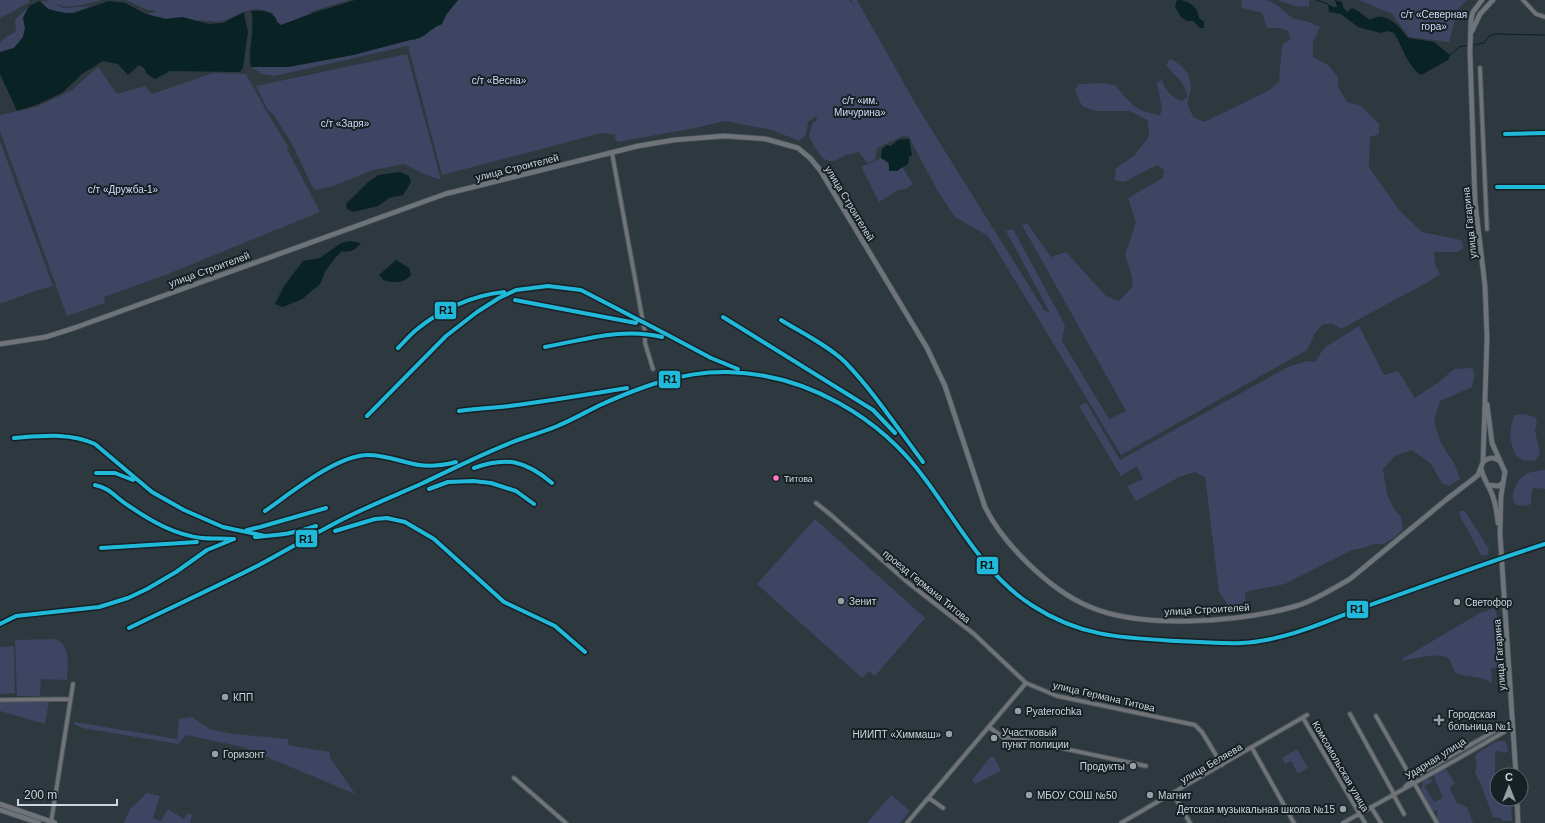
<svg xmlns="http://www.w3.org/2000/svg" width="1545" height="823" viewBox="0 0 1545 823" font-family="Helvetica,sans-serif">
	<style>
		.green { fill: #3d4563 }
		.water { fill: #092224 }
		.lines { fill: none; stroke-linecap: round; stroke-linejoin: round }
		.stream { stroke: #092224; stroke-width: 1 }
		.minor-casing { stroke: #4b545a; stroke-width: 5.5 }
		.major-casing { stroke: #4b545a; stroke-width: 6 }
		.minor { stroke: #707477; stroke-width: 3.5 }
		.major { stroke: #6e747a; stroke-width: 4.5 }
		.rail-1-casing { stroke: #172025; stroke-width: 7 }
		.rail-1 { stroke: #20b9da; stroke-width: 4 }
		.bus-dot { fill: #fe7ac1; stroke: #172025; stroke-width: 1.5 }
		.poi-dot { fill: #949fa6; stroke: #172025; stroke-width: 1.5 }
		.labels { text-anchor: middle; stroke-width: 4; stroke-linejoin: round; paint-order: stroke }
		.bus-label { font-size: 9px; fill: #cbd7de; stroke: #172025; text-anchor: start }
		.park-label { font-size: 10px; fill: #d4ddfd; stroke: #172025 }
		.street-label { font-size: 10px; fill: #cbd7de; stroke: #172025 }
		.poi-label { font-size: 10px; fill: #cbd7de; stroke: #172025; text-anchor: start }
		.line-badge { stroke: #172025; stroke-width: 1.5 }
		.pale-badge-label { font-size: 11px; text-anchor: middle; font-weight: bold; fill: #111 }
	</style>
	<rect width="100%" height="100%" fill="#2d383f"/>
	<path class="green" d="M0,0H29L30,2L0,18Z
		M44,0H102C89,3 75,8 62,6C56,4 51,1 44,0Z
		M125,0H349L307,13H313L281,25L277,22L276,18L272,14H274C271,12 267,11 263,10C247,6 236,17 222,21C214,22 207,21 200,20L197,21L182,17L166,19L146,14L158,11L148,10Z
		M458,0H849L854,6L851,0H857L915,103L1044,310L1050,313L1006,231L1013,229L1065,325L1062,341L1109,419L1126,411L1022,225L1027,223L1051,257L1066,252L1106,296L1119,301L1133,286L1131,273L1125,255L1136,222L1128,198L1163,178L1164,170L1157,165L1124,182L1115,180L1116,168L1135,155L1149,136L1148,121L1130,111H1095L1082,106L1075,90L1079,84L1104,83L1115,85C1132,104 1133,111 1160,115L1162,110L1157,82L1162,80C1166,92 1170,96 1182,101L1188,97C1184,80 1175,77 1166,65L1170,59C1190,68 1195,83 1187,103L1193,117L1204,122L1268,91L1279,82L1282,45L1290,39L1288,31L1280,28H1267L1262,13L1242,8L1241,0H1267L1277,5L1292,18L1309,22L1320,27L1313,42V57L1328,65L1338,77V87L1347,102L1361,106L1379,124V134L1370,137L1369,167L1399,210L1422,232L1461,240L1464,248L1457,252H1434L1435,265L1440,274L1428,282L1341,329L1333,324H1323L1315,333L1307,350L1121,455L988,236L955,217L937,190L909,137L903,136L877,148L875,160L867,163L859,152L848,155L847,154C843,156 838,160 833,161C822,164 814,144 809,137L812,124L817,120L816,116L808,122C807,130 807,137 799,141L772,130L725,121L695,128L618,142L614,138L617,135L602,133L442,175L408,46L274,76L262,74L251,67H288L353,55L410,40C426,39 428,29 442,24L446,15Z
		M1278,0H1309V7L1294,6Z
		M1359,0H1467L1458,9L1449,42L1409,37L1392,14Z
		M40,1L52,2L63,8L91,6C71,14 56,19 40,1Z
		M29,6L23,18L25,28L23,37L14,48L0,52V42L7,36L16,32L15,20Z
		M407,54L441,180L422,173L404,164L373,170L331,187L314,190L291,142L273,114L268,110L256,86Z
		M98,67L117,94L145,86L152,94L213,73L246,74L267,112L289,148L287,149L320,212L168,274L104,297L105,303L67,316L0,131V115L36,107L72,90Z
		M0,141L53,286L32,292L0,304Z
		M881,158L888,163L890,171H897L902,167L913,184L906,189L898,190L879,202L861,167Z
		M1359,326L1384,375L1398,371L1415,398L1439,382L1454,369L1472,368L1475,374L1472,387L1440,401L1434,421L1441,443L1455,465L1460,479L1449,486L1442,483L1431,464L1412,450L1395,456L1383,469L1387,494L1394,509L1401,517L1403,529L1394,538L1383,544H1374L1363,548L1352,550L1285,584L1245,592L1246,610L1241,612L1230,608L1219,592L1205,477L1195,472L1179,477L1136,501L1127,486L1143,479L1137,466L1121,476L1079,406L1086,402L1120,460L1288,367L1307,361L1315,362L1324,348Z
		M1524,414L1535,417L1537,421L1535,431L1540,454L1536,460L1525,461L1516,456C1509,440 1509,432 1514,415Z
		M1545,470V489L1534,488L1532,490L1531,503L1528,506L1517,505C1515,503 1513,502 1513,500C1511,493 1518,480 1523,476C1529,471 1538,471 1545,470Z
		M1460,511H1465L1489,549L1487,555H1481L1459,514Z
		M815,519L925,618L875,676L869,671L862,678L757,584Z
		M1494,608L1496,610L1502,667L1491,669L1492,683C1477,674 1472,679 1459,674C1452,672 1453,664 1449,659C1443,651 1411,659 1403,661L1402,659L1480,613Z
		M53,639C72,642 67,665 67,680L41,679L40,696H17L15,640Z
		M14,646L15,693L0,694V647Z
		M49,701L45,724L0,711V702Z
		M192,717L211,730L234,734L288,739V745L330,752V757L355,794L243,747L186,735L178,744L82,728L74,724L75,722L177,739L179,719Z
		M1501,730H1503L1502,732L1417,780V778Z
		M1500,741H1505L1507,745L1508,751L1505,753L1497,751L1495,753V781L1497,783V799H1511L1512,821H1503L1501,818L1493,817L1482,787L1475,773L1477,766L1475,756L1477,753L1495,742Z
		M1297,749L1308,768L1298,774L1291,761L1285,764L1282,758Z
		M991,756L994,757L1001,771L975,784L972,780Z
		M1445,767L1455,784L1451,786L1450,789L1457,803L1467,807L1473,823H1439L1436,819L1438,810L1432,812L1424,798V794L1421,790L1424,779L1427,777L1429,780L1431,779L1433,781L1426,785L1425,787L1434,802L1443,798L1433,774Z
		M147,793L160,796L153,818L161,821L168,809L184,819L187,813L192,815L190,823H124L130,809Z
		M891,795L910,811L900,823H867Z"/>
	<path class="water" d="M355,0H458L446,15L442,24C428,29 426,39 410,40L353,55L288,67H251C247,49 256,29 251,11C261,10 275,11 277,22L281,25L313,13Z
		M1177,0C1189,0 1198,7 1199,18L1204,22V28H1200L1193,21H1187L1181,17L1175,7Z
		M1335,0L1342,2L1343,7L1347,12L1352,8L1358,11L1370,20C1374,18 1378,16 1383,17C1393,19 1402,30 1408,38L1434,42L1450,55L1448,60L1421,75C1407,66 1403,47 1394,33L1387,31L1381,33L1358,27L1341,14L1329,12L1328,4L1333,7H1337Z
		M40,1L48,9L65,13H74L109,1L125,3L146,14L166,19L182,17L209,24L223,23L244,12L245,19L248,31L243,68L240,72L170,71L155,79L147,74L144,68L139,65L128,75L118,64L103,61L82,74L62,93L36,105L17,111L0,74V52L14,48L23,37L25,28L23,18L29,6Z
		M909,139L912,155L909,157L908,164L897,171H889V163L881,158L882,149L887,145L891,146L898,140Z
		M400,172L409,176L411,182L403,195L389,198L378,206L353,212L347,209L346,204L367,183L378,175Z
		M350,241L361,243C355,250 351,253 342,251L335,258L326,270L320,284L302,299L283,307L275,304L284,286L303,261L320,258L341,243Z
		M396,260L409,268L411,275C403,284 393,283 383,280L379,275Z"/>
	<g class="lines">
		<path class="stream" d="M1316,0L1328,4
			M1472,45L1484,43L1489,36L1494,34L1545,35
			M1450,55L1459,47L1468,45"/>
		<defs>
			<path id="minor" d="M1523,0L1536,14L1545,17
				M1480,68L1487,229
				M612,153L645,333V343L653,369
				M816,503L831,515L906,581L974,634L1026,683L1057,696L1195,725L1202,732L1222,765
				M0,700L70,699
				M1350,714L1394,794
				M1376,716L1437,823
				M1303,718L1365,823
				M989,727L1004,738L1009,737L1146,766
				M1252,748L1294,823
				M514,778L566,823
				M1405,787L1412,780L1426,770L1500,728L1511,725
				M1173,794L1190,823
				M1393,794L1404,814
				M929,798L943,808
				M1371,807L1381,823
				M51,823L73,684
				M907,823L1026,683
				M1121,823L1307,715
				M1343,823L1461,757L1504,732L1512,724"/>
			<path id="major" d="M1472,31L1480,14L1493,0
				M0,344L46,337L77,327L445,194L638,146L674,140L724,136L766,139L798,148L810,158L820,170L927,348L945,386L985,507C1003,544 1050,590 1088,606C1141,630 1241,622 1296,606C1312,602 1336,587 1350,579L1447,499L1472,480L1478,475L1483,462L1487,338L1485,286L1475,201L1470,52L1471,19L1473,12L1482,0
				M1487,404L1492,443L1505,472L1501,496L1500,534L1516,775
				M1483,462C1489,457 1493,457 1500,461
				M1481,468C1483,479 1490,487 1493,497C1496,505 1497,514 1498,523
				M1488,485L1498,486L1503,483
				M1517,799L1518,823
				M0,804L55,823
				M0,810L39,823"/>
		</defs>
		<use href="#minor" class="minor-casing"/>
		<use href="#major" class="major-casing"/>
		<use href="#minor" class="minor"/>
		<use href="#major" class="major"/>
		<defs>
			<path id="rail-1" d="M1505,134L1545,133
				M1497,187H1545
				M515,300L636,323
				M723,317L873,410L895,433
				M781,320C802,333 827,345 845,362C874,392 898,429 923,462
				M545,347C583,340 623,327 662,337
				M398,348C404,342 410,335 416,330C440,310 473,295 504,292
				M459,411C478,408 498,408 517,405C554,400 591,394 627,388
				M367,416L446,336L477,312L499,298L516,290L548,286L581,290L666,334L711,358L738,369
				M14,438C41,436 69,432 95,444L152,492L184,510L223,527L265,536
				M474,468C507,456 526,461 552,483
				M96,473H115L133,480
				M429,489L448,482L473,481L491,483L516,491L534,504
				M265,511C291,493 337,455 368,455C386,455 402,462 419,465C431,467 444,465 456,462
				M247,530L260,527L326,508
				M335,531L375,519L387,518L405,522L434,539L504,602L555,626L585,652
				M255,537C278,535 294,534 316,526
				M101,548L197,542
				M0,624L16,616L99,607L128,598L147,589L176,572L207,550L234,539C223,538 213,539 202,538C175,535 151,521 129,506C116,498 110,488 95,485
				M129,628C172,607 216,587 259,565C287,550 314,534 343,519C369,506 396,495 423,483C452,469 480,455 510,443C525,437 540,433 555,427C570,421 584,413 598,406C640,387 682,371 728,372C806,374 880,417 925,479C958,523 985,576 1033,606C1081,637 1123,638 1178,641C1199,642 1221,644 1242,643C1284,641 1325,622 1364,607C1424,586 1484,563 1545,544"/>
		</defs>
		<use href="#rail-1" class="rail-1-casing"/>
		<use href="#rail-1" class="rail-1"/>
	</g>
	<circle class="bus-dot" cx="776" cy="478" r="3.5"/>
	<g class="poi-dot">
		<circle cx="841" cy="601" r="4"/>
		<circle cx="1457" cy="602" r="4"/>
		<circle cx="225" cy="697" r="4"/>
		<circle cx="1018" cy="711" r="4"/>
		<path d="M1437 714h4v4h4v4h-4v4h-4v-4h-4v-4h4z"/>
		<circle cx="949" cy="734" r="4"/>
		<circle cx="994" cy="738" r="4"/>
		<circle cx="215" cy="754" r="4"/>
		<circle cx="1133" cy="766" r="4"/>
		<circle cx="1029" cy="795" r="4"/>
		<circle cx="1150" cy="795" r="4"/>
		<circle cx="1343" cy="809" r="4"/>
	</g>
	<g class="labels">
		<g class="bus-label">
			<text x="784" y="482">Титова</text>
		</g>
		<g class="park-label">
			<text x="1434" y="18">с/т «Северная<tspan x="1434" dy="12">гора»</tspan></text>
			<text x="499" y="84">с/т «Весна»</text>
			<text x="860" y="104">с/т «им.<tspan x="860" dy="12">Мичурина»</tspan></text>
			<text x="345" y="127">с/т «Заря»</text>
			<text x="123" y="193">с/т «Дружба-1»</text>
		</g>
		<g class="street-label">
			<text transform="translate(517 167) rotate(-14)" y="4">улица Строителей</text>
			<text transform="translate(850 203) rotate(59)" y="4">улица Строителей</text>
			<text transform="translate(1469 223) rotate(-96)" y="4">улица Гагарина</text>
			<text transform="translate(209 269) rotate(-20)" y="4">улица Строителей</text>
			<text transform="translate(927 586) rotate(39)" y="4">проезд Германа Титова</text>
			<text transform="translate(1207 609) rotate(-3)" y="4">улица Строителей</text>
			<text transform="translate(1499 655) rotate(-94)" y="4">улица Гагарина</text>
			<text transform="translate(1104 696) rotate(13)" y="4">улица Германа Титова</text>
			<text transform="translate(1435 758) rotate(-32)" y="4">Ударная улица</text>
			<text transform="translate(1211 763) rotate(-30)" y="4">улица Беляева</text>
			<text transform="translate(1341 766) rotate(60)" y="4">Комсомольская улица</text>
		</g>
		<g class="poi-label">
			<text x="849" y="605">Зенит</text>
			<text x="1465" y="606">Светофор</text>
			<text x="233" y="701">КПП</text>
			<text x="1026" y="715">Pyaterochka</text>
			<text x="1448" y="718">Городская<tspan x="1448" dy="12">больница №1</tspan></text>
			<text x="1002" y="736">Участковый<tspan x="1002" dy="12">пункт полиции</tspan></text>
			<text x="941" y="738" text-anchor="end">НИИПТ «Химмаш»</text>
			<text x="223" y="758">Горизонт</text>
			<text x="1125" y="770" text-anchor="end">Продукты</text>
			<text x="1037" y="799">МБОУ СОШ №50</text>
			<text x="1158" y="799">Магнит</text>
			<text x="1335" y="813" text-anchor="end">Детская музыкальная школа №15</text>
		</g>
	</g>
	<g class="line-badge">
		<rect x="434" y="301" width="23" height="19" rx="4" fill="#20b9da"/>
		<rect x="658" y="370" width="23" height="19" rx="4" fill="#20b9da"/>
		<rect x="295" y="529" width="23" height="19" rx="4" fill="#20b9da"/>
		<rect x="976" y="556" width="23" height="19" rx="4" fill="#20b9da"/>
		<rect x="1346" y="600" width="23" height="19" rx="4" fill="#20b9da"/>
	</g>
	<g class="pale-badge-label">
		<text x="446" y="314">R1</text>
		<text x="670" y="383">R1</text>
		<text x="306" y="543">R1</text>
		<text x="987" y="569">R1</text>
		<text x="1357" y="613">R1</text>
	</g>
	<g transform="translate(1509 787)"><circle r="19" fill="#172025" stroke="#5f696f"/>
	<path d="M0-3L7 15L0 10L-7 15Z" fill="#949fa6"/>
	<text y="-6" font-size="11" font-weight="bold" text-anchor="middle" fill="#cbd7de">С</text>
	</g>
	<path d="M18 799v6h99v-6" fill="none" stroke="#cbd7de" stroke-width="2"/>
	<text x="24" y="799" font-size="12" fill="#cbd7de" stroke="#172025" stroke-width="3" paint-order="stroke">200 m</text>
</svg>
